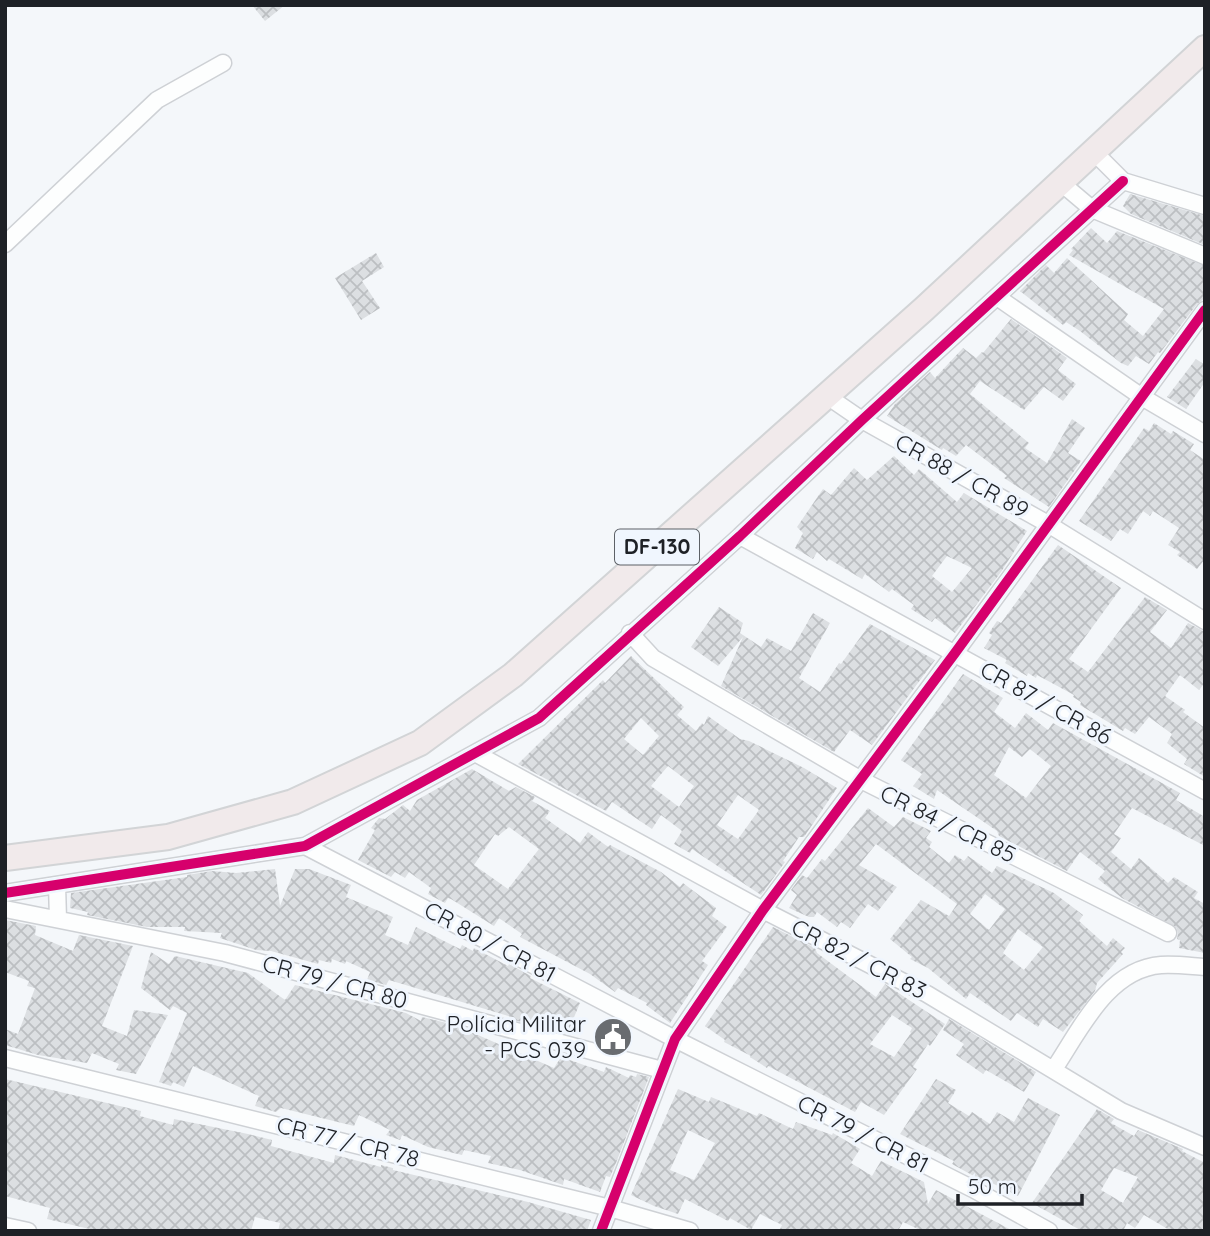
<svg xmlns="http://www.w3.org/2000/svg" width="1210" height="1236" viewBox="0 0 1210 1236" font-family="Quicksand,sans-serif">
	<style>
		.building { fill: url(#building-cross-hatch); fill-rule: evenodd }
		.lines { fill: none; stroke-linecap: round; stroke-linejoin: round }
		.street-casing { stroke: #ced1d5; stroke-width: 19 }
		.primary-casing { stroke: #d2d4d6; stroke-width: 28 }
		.street { stroke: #fdfefe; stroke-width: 16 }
		.primary { stroke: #f1eaeb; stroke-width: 24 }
		.cycleway-casing { stroke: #f0f6fe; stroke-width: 15 }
		.cycleway { stroke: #d6006c; stroke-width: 10 }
		.labels { text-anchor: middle; stroke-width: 6; stroke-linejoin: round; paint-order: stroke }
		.shield { fill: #f0f6fe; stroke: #5d6167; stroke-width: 2 }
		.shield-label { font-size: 21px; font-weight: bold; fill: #1e2126 }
		.street-label { font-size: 23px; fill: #1e2126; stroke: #f0f6fe }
		.poi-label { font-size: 23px; fill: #1e2126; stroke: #f0f6fe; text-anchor: end }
	</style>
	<defs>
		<pattern id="building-cross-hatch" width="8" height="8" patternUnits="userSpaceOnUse" patternTransform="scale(1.75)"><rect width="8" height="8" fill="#dcdfe2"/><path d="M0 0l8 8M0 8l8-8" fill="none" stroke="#bcbfc2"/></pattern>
	</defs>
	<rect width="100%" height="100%" fill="#f4f7fa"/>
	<path class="building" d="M252,5H285L265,21Z
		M1130,194L1205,216V245L1131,214L1123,206Z
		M1091,228L1107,243L1117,231L1205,266V298L1197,304L1160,353L1158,352L1149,364L1136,356L1128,366L1121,363L1080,331L1066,322L1063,325L1020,291L1046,265L1054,273L1067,258L1128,314L1124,320L1143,336L1164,309L1069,255L1073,250L1071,249Z
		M376,253L384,267L362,281L380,308L361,320L335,278Z
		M1011,319L1067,358L1058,370L1076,384L1063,401L1044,387L1024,410L980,381L970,394L1029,443L1025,448L1047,463L1072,419L1085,428L1068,453L1081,461L1049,507L1004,478L1007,476L966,445L956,456L943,448L942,450L887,416L895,404L930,372L935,378L963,348L976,358L982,352L983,353Z
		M1196,359L1205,365V382L1186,409L1167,397Z
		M1154,423L1171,434L1173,431L1194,444L1190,450L1205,460V559L1197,569L1177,555L1180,552L1168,545L1179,528L1153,511L1150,516L1143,511L1128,534L1120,529L1111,541L1079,521L1144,428L1149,431Z
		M894,456L914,475L919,469L957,502L964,493L1027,531L1001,572L955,633L935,618L932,622L911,609L914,605L892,589L889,592L865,574L862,579L829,559L827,561L817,552L813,559L795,548L803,533L797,527L823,489L831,495L854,468L867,480ZM947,556L972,568L952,592L932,576Z
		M1058,545L1121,588L1069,659L1088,672L1145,597L1167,610L1150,632L1171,648L1188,623L1205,632V682L1199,690L1180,675L1165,696L1185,710L1183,712L1205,728V777L1184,764L1187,759L1167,743L1172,734L1149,717L1135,734L1125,728L1123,731L1080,705L1081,702L1073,697L1074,695L1037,675L1036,678L1028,673L1027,676L1005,663L1007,660L984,648L992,635L989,633L997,621L1001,623Z
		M719,607L743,623L740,633L761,647L767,638L791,651L813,613L830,623L799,678L820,692L839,663L841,664L870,624L935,660L872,745L850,730L834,752L721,686L743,637L718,666L691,647Z
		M631,656L684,707L677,715L696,731L702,723L704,725L708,716L740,739L749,741L804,768L837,788L804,837H799L783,861L785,862L761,895L692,849L690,853L674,844L682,831L661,815L652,829L612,802L606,811L518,764L603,680L605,683ZM641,718L659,736L643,755L624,739ZM668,766L694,786L679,807L651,786ZM738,795L759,810L738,839L717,825Z
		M963,674L1003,698L994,712L1015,728L1026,713L1048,730L1053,723L1180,793L1176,800L1205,817V846L1132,808L1114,834L1121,838L1111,852L1131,869L1139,858L1168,883L1174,877L1198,892L1194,898L1205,904V953L1179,948L1180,940L1177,939L1178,933L1176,927L1122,898L1098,879L1105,871L1080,852L1067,871L999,836L997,831L937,790L934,799L913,786L922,774L901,760ZM1009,747L1022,757L1030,749L1051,766L1026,798L994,775Z
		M472,769L509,791L516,787L535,797L532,801L550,811L545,818L580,843L588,832L608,847L610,845L661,872L680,887L683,883L716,908L712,916L727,927L702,961L708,965L670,1023L646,1005L647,1003L618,988L615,992L590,974L520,937L522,934L499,918L494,926L451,899L448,898L445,903L428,894L431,888L409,872L405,878L395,872L391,877L358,860L375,830L371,828L379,818L385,819L403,805L410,811L417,800ZM509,827L539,849L508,889L474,865L495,834L498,836Z
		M868,808L894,827L903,817L931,831L926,838L932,842L929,847L949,863L955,855L964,861L968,856L992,873L997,866L1054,893L1083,915L1079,921L1107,946L1113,938L1125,948L1121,952L1123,954L1097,983L1095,991L1063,1032L1043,1019L1038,1027L1017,1013L1011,1021L970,993L966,999L928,968L910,959L912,957L890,939L921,900L949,916L957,904L876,844L859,865L897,887L878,911L868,904L850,928L841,922L837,927L817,912L814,917H809L789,908L797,895L791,890L802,875L807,878L822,859L825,861ZM985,894L1005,909L989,930L970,914ZM1018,929L1043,947L1024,970L1003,953Z
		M275,869L280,906L295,869H309L351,885L346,897L393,917L385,935L408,945L416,927L460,949L462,945L473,951L474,948L508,966L509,964L531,976L530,978L580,1003L567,1034L514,1020L515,1018L389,980L386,985L367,980L370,972L346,961L345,964L332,959L331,963L319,960L318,964L271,951L256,950L220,938L222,933L184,931L185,927H147L87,915L88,912L70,908L71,893L187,877V875L212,871L236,873Z
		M5,920L36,926L35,935L73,951L79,935L133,946L102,1026L127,1036L134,1010L168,1015L136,1074L116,1070L119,1064L92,1053L87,1063L38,1055L5,1045V1029L18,1034L35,988L27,986L29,981L5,972Z
		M773,927L815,948L817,953L876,997L885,984L945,1024L930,1046L928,1044L913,1067L917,1069L884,1115L861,1102L855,1112L768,1066L767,1068L750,1057L751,1056L724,1042L725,1040L705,1026ZM892,1015L912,1028L910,1032L911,1033L894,1057L870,1044Z
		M151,952L169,964L175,956L248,973L285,1000L295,985L406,1013L421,1021L422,1017L455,1025L554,1068L561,1057L604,1072L606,1067L629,1078L630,1075L636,1077L637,1074L649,1077L616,1163L610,1177L606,1176L600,1192L564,1179L563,1185L520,1170L488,1163L491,1156L464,1150L462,1155L428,1147L402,1135L400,1140L386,1135L390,1130L359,1115L354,1126L281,1108L276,1112L255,1106L259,1096L193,1066L184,1087L173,1082L171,1086L159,1082L187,1013L173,1006L170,1010L141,988Z
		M949,1019L1036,1072L1024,1092L986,1070L983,1074L956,1055L964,1044L943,1030Z
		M5,1079L141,1111L140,1116L173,1125L174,1119L248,1134L272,1140L271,1146L334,1163L335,1155L381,1167V1165L393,1168V1170L528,1202L591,1220L587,1231H278L280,1223L255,1217L251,1231H98L47,1219L50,1208L5,1196Z
		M936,1079L956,1090L948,1103L969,1116L972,1112L990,1124L997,1112L1014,1122L1028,1098L1060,1115L1018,1196L982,1178L981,1180L952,1164L954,1161L900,1134Z
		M678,1089L709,1102L711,1097L757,1116L759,1113L793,1129L796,1122L832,1135L833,1133L860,1149L851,1163L872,1176L881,1161L924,1182L928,1204L936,1190L1013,1231H922L903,1222L898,1231H779L782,1225L760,1214L751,1230L730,1218L728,1221L685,1199L678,1214L654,1206L631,1195ZM688,1130L715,1143L694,1180L670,1170Z
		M1097,1109L1114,1119L1111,1123L1134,1136L1138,1130L1183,1149L1182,1151L1205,1163V1231H1171L1144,1215L1135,1228L1127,1223L1123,1231H1082L1032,1203ZM1114,1168L1138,1177L1123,1203L1101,1190Z"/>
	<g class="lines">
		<defs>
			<path id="street" d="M1093,151L1123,181L1205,206
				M1060,182L1092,209L1205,256
				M5,244L157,100L223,63
				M997,297L1142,397L1205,434
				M827,396L862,420L1048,524L1205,621
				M740,536L1205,791
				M630,633L653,658L861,780L1168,933
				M475,753L763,910L927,994L1121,1111L1205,1147
				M305,846L675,1039L973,1189L1049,1231
				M57,885L58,919
				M5,893L305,846L539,718L740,536L862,420L1123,181
				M5,909L225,953L662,1070
				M5,1058L610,1208L690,1231
				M1054,1069C1080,1030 1108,969 1161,965C1175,964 1190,966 1205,967
				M5,1226L28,1231
				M601,1231L675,1039L763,910L955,653L1205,310"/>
			<path id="primary" d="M5,858L168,837L293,802L420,743L513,675L924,309L1205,48"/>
		</defs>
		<use href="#street" class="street-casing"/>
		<use href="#primary" class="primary-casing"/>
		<use href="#street" class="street"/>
		<use href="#primary" class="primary"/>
		<defs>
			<path id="cycleway" d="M5,893L305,846L539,718L740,536L862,420L1123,181
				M601,1231L675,1039L763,910L955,653L1205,310"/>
		</defs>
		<use href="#cycleway" class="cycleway-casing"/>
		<use href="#cycleway" class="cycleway"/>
	</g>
	<defs>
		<symbol id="civic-disc" viewBox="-11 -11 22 22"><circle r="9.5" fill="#696c70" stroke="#f0f6fe"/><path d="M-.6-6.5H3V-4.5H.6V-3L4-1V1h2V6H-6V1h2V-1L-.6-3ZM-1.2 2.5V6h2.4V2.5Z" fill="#fff"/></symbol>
	</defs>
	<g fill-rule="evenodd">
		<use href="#civic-disc" x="591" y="1015" width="44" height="44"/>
	</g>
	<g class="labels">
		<rect class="shield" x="615" y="529.5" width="84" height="35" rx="5"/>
		<g class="shield-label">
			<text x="657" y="554">DF-130</text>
		</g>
		<g class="street-label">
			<text transform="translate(962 476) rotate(29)" y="8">CR 88 / CR 89</text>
			<text transform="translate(1046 703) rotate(29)" y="8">CR 87 / CR 86</text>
			<text transform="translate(948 824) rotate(26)" y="8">CR 84 / CR 85</text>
			<text transform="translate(490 942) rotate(28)" y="8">CR 80 / CR 81</text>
			<text transform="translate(859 959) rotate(27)" y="8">CR 82 / CR 83</text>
			<text transform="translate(335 982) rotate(15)" y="8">CR 79 / CR 80</text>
			<text transform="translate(863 1134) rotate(27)" y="8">CR 79 / CR 81</text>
			<text transform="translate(348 1142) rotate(14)" y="8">CR 77 / CR 78</text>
		</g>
		<g class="poi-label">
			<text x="586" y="1032">Polícia Militar<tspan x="586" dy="26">- PCS 039</tspan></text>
		</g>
	</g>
	<rect width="1210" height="1236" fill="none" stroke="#1e2126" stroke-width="14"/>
	<path d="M958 1194v10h124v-10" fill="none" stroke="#1e2126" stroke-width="3.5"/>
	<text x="968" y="1194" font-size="21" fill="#1e2126" stroke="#f0f6fe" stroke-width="5" paint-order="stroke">50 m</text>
</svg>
